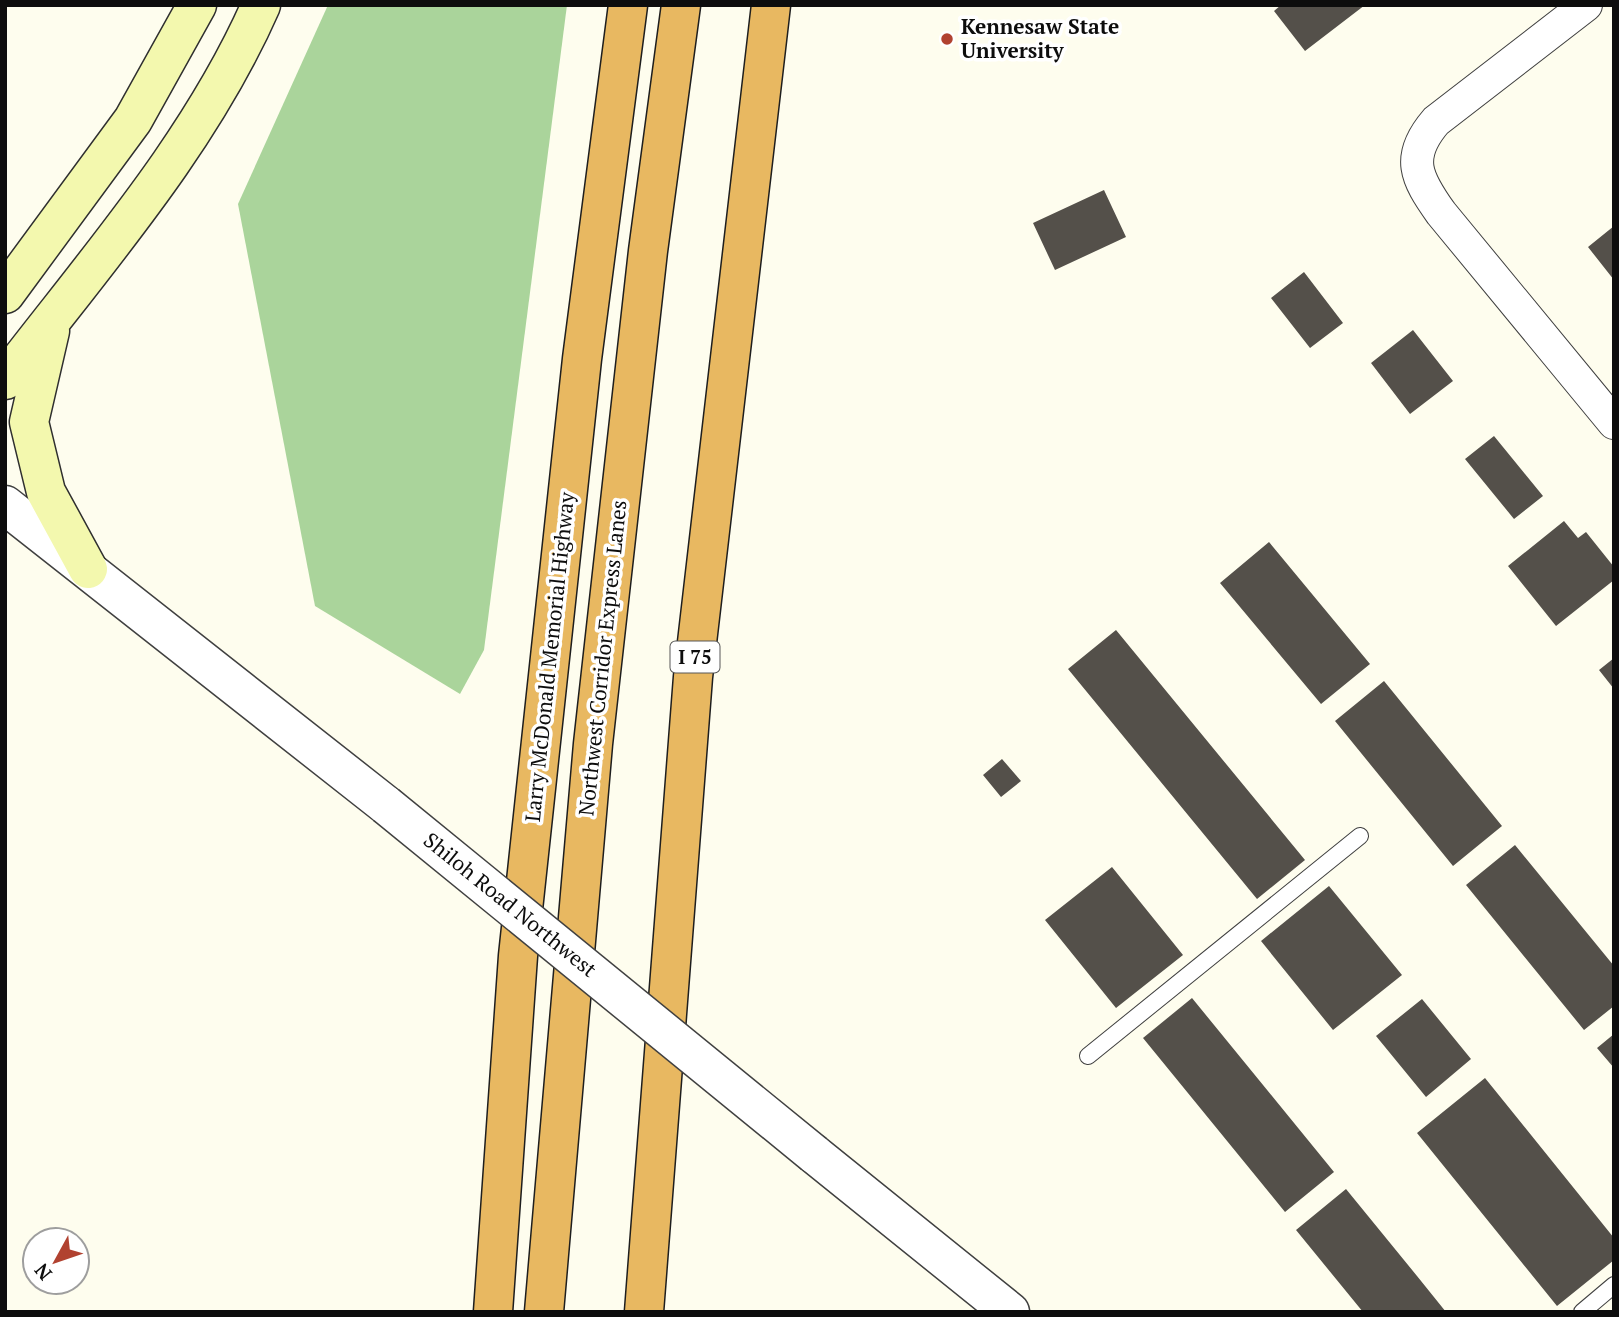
<svg xmlns="http://www.w3.org/2000/svg" width="1619" height="1317" viewBox="0 0 1619 1317" font-family="'PT Serif',serif">
	<style>
		.forest { fill: #aad49b }
		.building { fill: #54504a }
		.lines { fill: none; stroke-linecap: round; stroke-linejoin: round }
		.service-casing { stroke: #404040; stroke-width: 18 }
		.minor-casing { stroke: #404040; stroke-width: 34 }
		.tertiary-casing { stroke: #404040; stroke-width: 41 }
		.secondary-casing { stroke: #2f2f2f; stroke-width: 41 }
		.motorway-casing { stroke: #1e1e1e; stroke-width: 41 }
		.service { stroke: #fff; stroke-width: 16 }
		.minor { stroke: #fff; stroke-width: 32 }
		.tertiary { stroke: #fff; stroke-width: 38 }
		.secondary { stroke: #f3f8ae; stroke-width: 38 }
		.motorway { stroke: #e8b861; stroke-width: 38 }
		.tertiary-bridge-casing { stroke: #404040; stroke-width: 41; stroke-linecap: butt }
		.tertiary-bridge { stroke: #fff; stroke-width: 38 }
		.poi-dot { fill: #b14230; stroke: #fff; stroke-width: 2.5 }
		.labels { text-anchor: middle; stroke-width: 7; stroke-linejoin: round; paint-order: stroke }
		.shield { fill: #fff; stroke: #565656; stroke-width: 2 }
		.shield-label { font-size: 19px; font-weight: bold; fill: #0d0d0d }
		.poi-label { font-size: 21px; font-weight: bold; fill: #0d0d0d; stroke: #fff; text-anchor: start }
		.street-label { font-size: 21px; fill: #0d0d0d; stroke: #fff }
	</style>
	<rect width="100%" height="100%" fill="#fefdee"/>
	<path class="forest" d="M328,5H567L484,650L460,694L315,606L238,204Z"/>
	<path class="building" d="M1281,5H1365L1305,51L1274,11Z
		M1104,190L1126,237L1055,270L1033,223Z
		M1614,226V280L1588,247Z
		M1304,272L1343,323L1310,348L1271,298Z
		M1413,330L1453,381L1410,414L1371,363Z
		M1494,436L1543,496L1514,519L1465,459Z
		M1564,521L1578,538L1586,532L1614,567V580L1556,626L1508,566Z
		M1269,542L1370,664L1321,704L1220,583Z
		M1116,630L1305,860L1257,899L1068,669Z
		M1614,658V689L1599,670Z
		M1384,681L1502,826L1453,866L1335,721Z
		M1002,759L1021,781L1001,797L983,775Z
		M1515,845L1614,966V1006L1584,1030L1466,885Z
		M1112,867L1183,955L1116,1008L1045,920Z
		M1329,886L1402,975L1333,1030L1261,941Z
		M1192,998L1334,1172L1285,1212L1143,1038Z
		M1422,999L1471,1059L1426,1097L1376,1036Z
		M1614,1034V1068L1597,1048Z
		M1485,1078L1614,1238V1260L1557,1306L1417,1133Z
		M1346,1189L1417,1276L1446,1312H1363L1296,1230Z"/>
	<g class="lines">
		<defs>
			<path id="service" d="M1088,1056L1360,836
				M1582,1312L1614,1285"/>
			<path id="minor" d="M1586,5L1436,121C1405,157 1416,178 1441,213L1614,423"/>
			<path id="tertiary" d="M5,505L386,805
				M814,1154L1010,1312"/>
			<path id="secondary" d="M5,294L133,120L197,5
				M50,331L29,422L46,492L88,569
				M5,380C96,261 200,144 261,5"/>
			<path id="motorway" d="M493,1312L518,956L582,359L628,5
				M544,1312L593,744L648,251L681,5
				M644,1312L693,677L771,5"/>
		</defs>
		<use href="#service" class="service-casing"/>
		<use href="#minor" class="minor-casing"/>
		<use href="#tertiary" class="tertiary-casing"/>
		<use href="#secondary" class="secondary-casing"/>
		<use href="#motorway" class="motorway-casing"/>
		<use href="#service" class="service"/>
		<use href="#minor" class="minor"/>
		<use href="#tertiary" class="tertiary"/>
		<use href="#secondary" class="secondary"/>
		<use href="#motorway" class="motorway"/>
		<defs>
			<path id="tertiary-bridge" d="M386,805L814,1154"/>
		</defs>
		<use href="#tertiary-bridge" class="tertiary-bridge-casing"/>
		<use href="#tertiary-bridge" class="tertiary-bridge"/>
	</g>
	<circle class="poi-dot" cx="947" cy="39" r="7"/>
	<g class="labels">
		<rect class="shield" x="670.5" y="641.5" width="49" height="31" rx="5"/>
		<g class="shield-label">
			<text x="695" y="664">I 75</text>
		</g>
		<g class="poi-label">
			<text x="961" y="34">Kennesaw State<tspan x="961" dy="24">University</tspan></text>
		</g>
		<g class="street-label">
			<text transform="translate(550 657) rotate(-84)" y="7">Larry McDonald Memorial Highway</text>
			<text transform="translate(603 658) rotate(-84)" y="7">Northwest Corridor Express Lanes</text>
			<text transform="translate(510 905) rotate(39)" y="7">Shiloh Road Northwest</text>
		</g>
	</g>
	<rect width="1619" height="1317" fill="none" stroke="#0d0d0d" stroke-width="14"/>
	<g transform="translate(56 1261) rotate(230)"><circle r="33" fill="#ffffff" stroke="#9e9e9e" stroke-width="2"/>
	<path d="M0-5L12 26L0 18L-12 26Z" fill="#b14230"/>
	<text y="-10" font-size="19" font-weight="bold" text-anchor="middle" fill="#0d0d0d">N</text>
	</g>
</svg>
